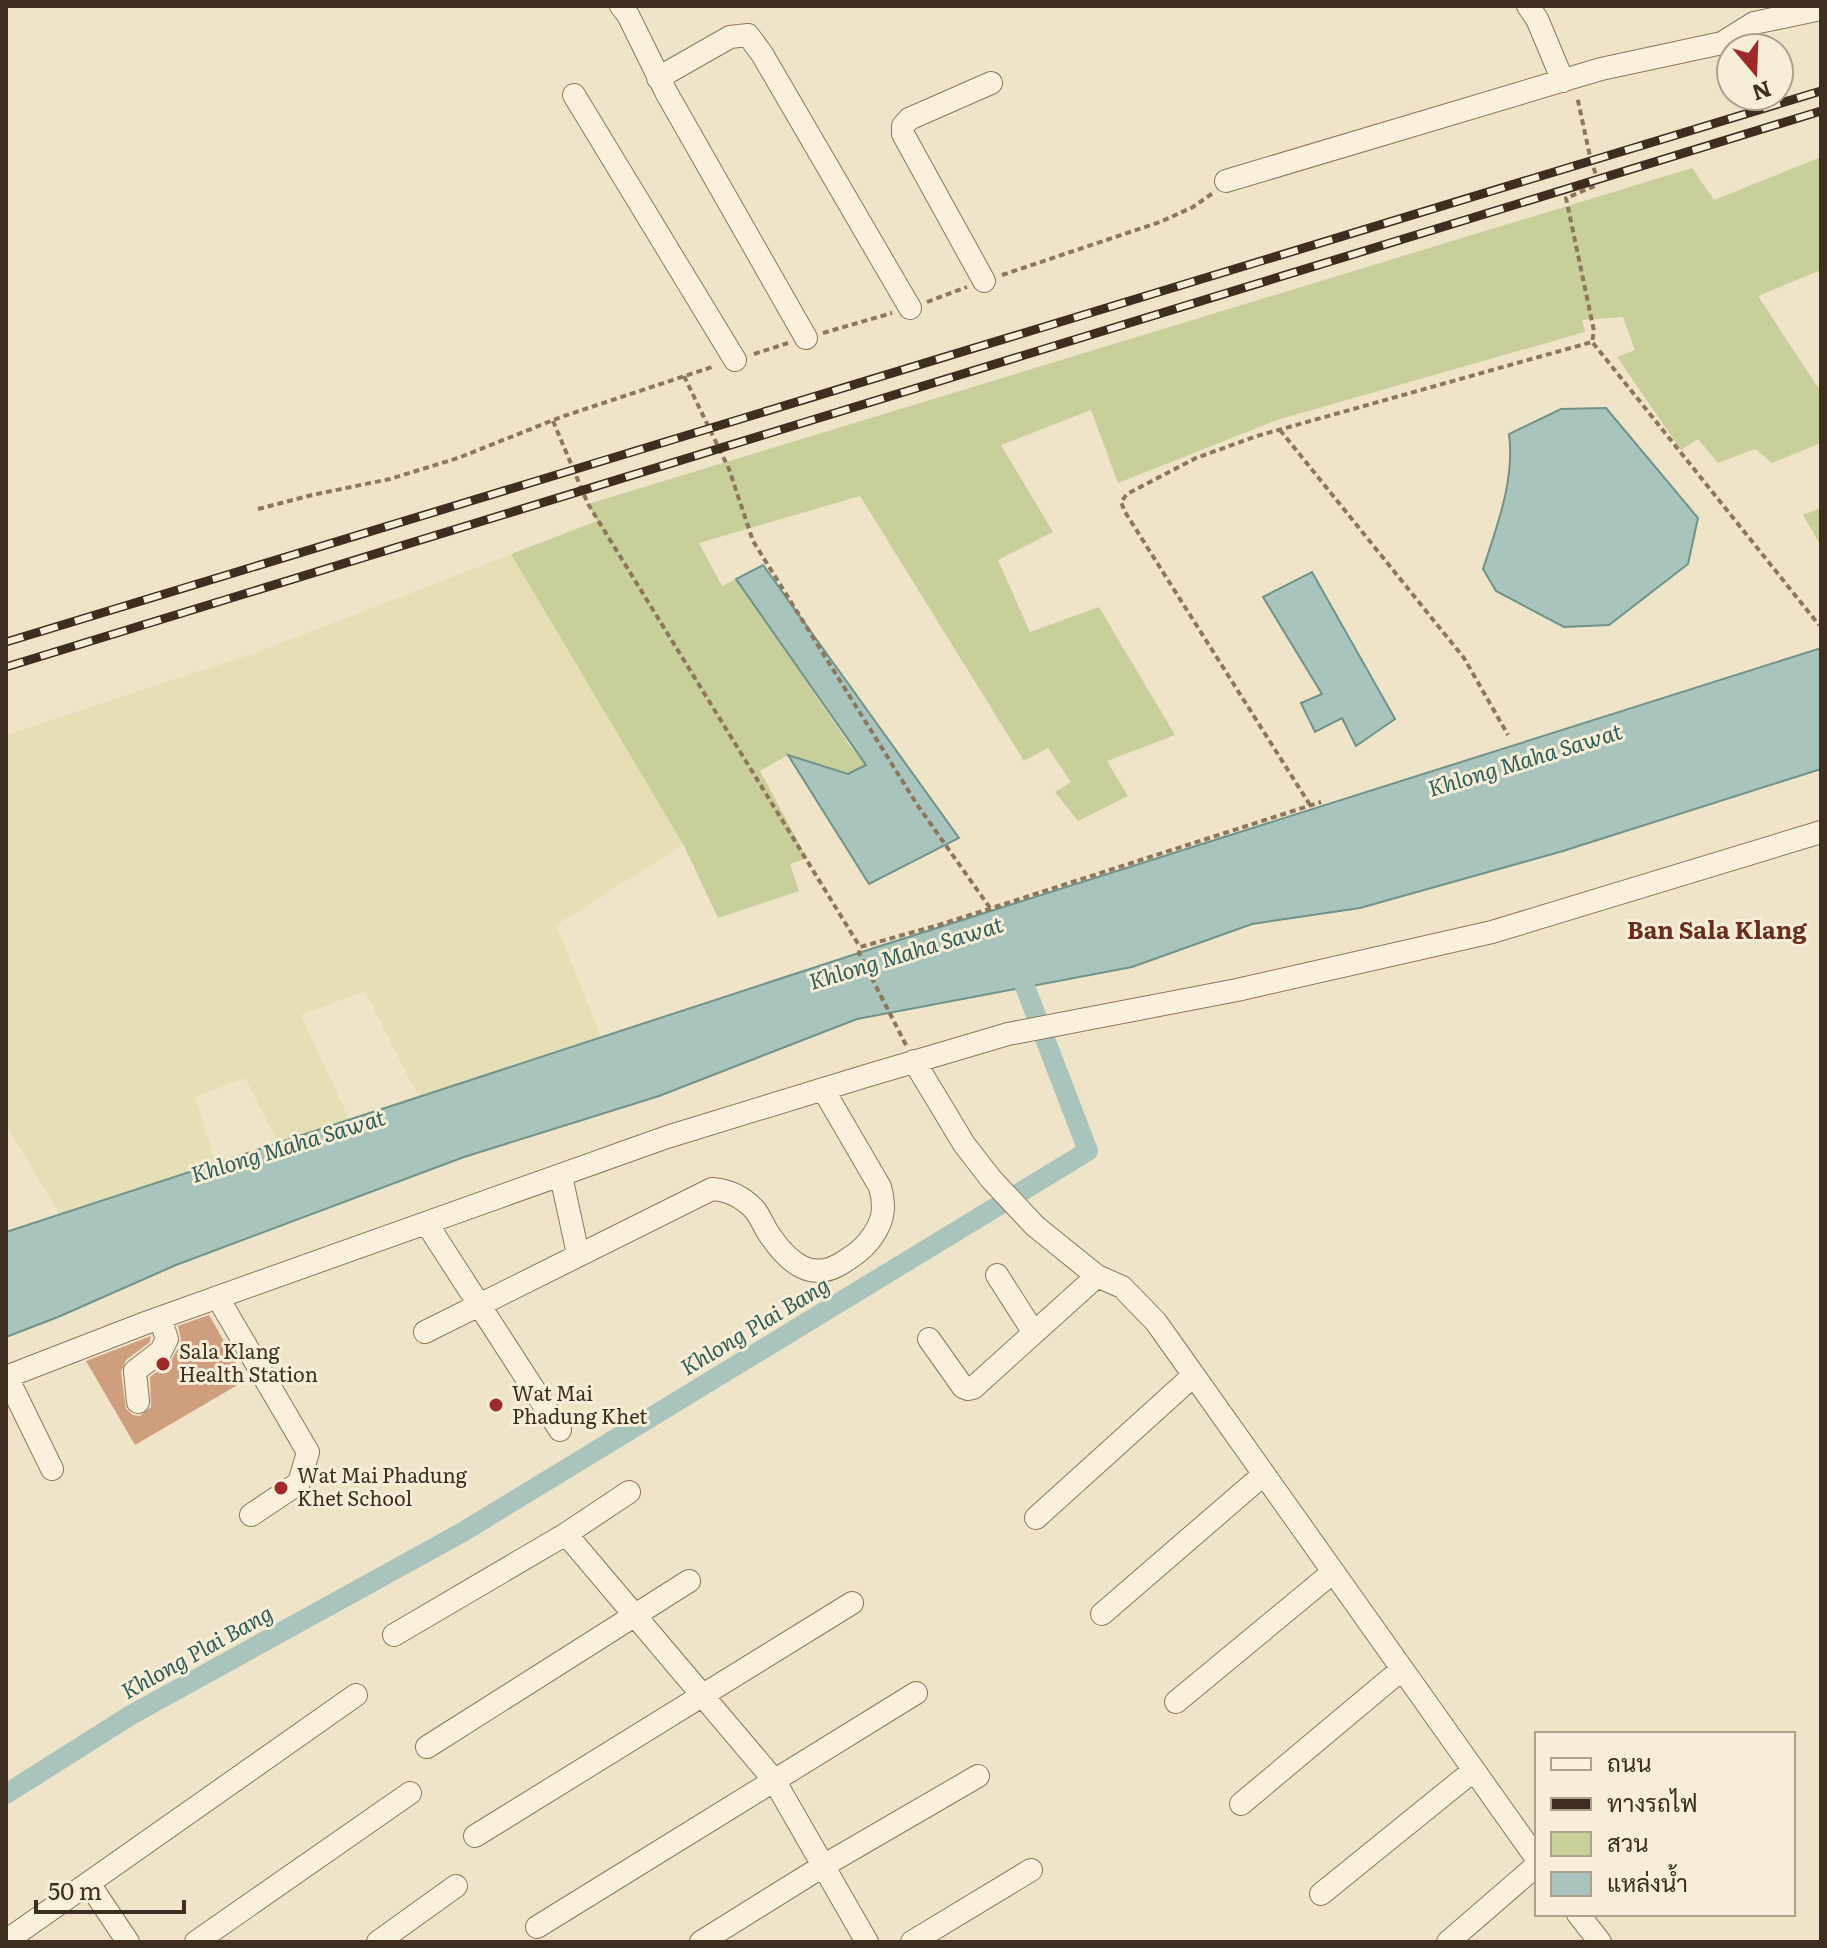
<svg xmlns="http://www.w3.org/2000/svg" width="1827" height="1948" viewBox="0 0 1827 1948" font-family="Literata,Sarabun,serif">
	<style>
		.farmland { fill: #e6deb5 }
		.green { fill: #c9cf9b }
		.water { fill: #a9c4bc; stroke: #6f938a; stroke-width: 2 }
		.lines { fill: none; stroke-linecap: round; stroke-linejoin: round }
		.canal { stroke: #a9c4bc; stroke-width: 20 }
		.building { fill: #cf9f7d }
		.minor-casing { stroke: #8d765c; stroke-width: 24 }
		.path { stroke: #8d765c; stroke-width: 4; stroke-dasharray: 6 4; stroke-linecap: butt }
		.minor { stroke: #faf1dc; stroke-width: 22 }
		.rail-casing { stroke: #3d2e20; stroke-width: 9 }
		.rail { stroke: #f7eed8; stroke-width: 6; stroke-dasharray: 18; stroke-linecap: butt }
		.poi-dot { fill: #9e2a2b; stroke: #f7eed8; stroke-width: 3 }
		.labels { text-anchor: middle; stroke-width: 6; stroke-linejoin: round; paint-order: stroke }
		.poi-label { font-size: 20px; fill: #3d2e20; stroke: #f7eed8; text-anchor: start }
		.water-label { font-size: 22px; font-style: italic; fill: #2f5d5a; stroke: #f7eed8 }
		.quarter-label { font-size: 24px; font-weight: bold; fill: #6b2e1e; stroke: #f7eed8 }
	</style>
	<rect width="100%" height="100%" fill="#f0e4c8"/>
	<path class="farmland" d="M511,554L684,844L556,925L601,1037L418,1096L365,991L301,1015L349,1119L278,1142L245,1078L195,1097L216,1163L60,1215L6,1124V735L258,652Z"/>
	<path class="green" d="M1821,157V270L1758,296L1821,392V443L1772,463L1755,449L1718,463L1698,439L1681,450L1617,357L1635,350L1623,317L1582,320L1585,332L1277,420L1118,483L1091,410L1001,445L1053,532L998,560L1030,632L1099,607L1175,735L1107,761L1128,796L1078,821L1055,792L1071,782L1048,748L1024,761L860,496L699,543L722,586L736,579L850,746L867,766L848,774L788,755L760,771L807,858L790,864L799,891L718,918L683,844L511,554L597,521L588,504L1692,168L1714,200Z
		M1821,508V546L1803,515Z"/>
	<path class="water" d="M1606,408L1698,518L1688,564L1609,625L1564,627L1496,591L1483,569C1497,526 1515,480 1509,434L1561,409Z
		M763,565L959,838L869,884L788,755L848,774L866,765L736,579Z
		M1312,572L1395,719L1356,746L1342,718L1315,732L1301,703L1322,694L1263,597Z
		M1821,648V769L1563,851L1360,908L1252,924L1132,967L857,1019L659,1096L464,1157L176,1265L58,1317L6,1337V1232L877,947Z"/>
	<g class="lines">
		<path class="canal" d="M6,1794L131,1715L461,1533L1088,1151L1016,963"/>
	</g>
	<path class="building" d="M209,1315L246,1380L135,1445L86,1361L151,1336L150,1342L126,1360L121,1372L126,1409L133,1415L140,1416L151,1407L150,1377L170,1362L180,1345L181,1339L178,1326Z"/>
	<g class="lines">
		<defs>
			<path id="minor" d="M621,6L628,15L666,92L806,338
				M1528,6L1537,19L1563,81
				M658,78L730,37L748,35L762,54L910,308
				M574,95L735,360
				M1226,181L1601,69L1722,43L1754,23L1821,9
				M984,281L903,134V126L909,119L991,83
				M914,1061L964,1144L991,1179L1035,1226L1097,1276L1122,1287L1156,1322L1537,1859
				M561,1176L578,1254
				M427,1224L560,1430
				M997,1275L1034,1333
				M218,1298L308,1452L299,1483L251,1515
				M425,1332L712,1189C728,1190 743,1197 755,1210C761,1218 765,1229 771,1237C789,1263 812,1282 842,1263C856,1254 865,1248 874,1234C884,1219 885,1205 880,1187L823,1089
				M929,1339L963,1387L968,1389L973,1388L1097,1276
				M6,1377L148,1322L667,1137L866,1076L1008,1034L1237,990L1492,932L1821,832
				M7,1377L52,1469
				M138,1402L135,1371L161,1351L167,1339L160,1318
				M1036,1518L1193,1376
				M566,1534L774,1780L867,1942
				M1102,1614L1263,1475
				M394,1635L566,1534L629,1492
				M1176,1702L1332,1573
				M427,1747L689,1581
				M1241,1804L1401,1670
				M475,1836L852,1603
				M90,1885L128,1942
				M1321,1894L1473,1771
				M1578,1914L1600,1942
				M537,1927L916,1693
				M6,1941L356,1695
				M196,1942L410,1793
				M378,1942L456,1886
				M701,1942L823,1866L978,1776
				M912,1942L1031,1870
				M1448,1942L1537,1865"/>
		</defs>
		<use href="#minor" class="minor-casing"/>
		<path class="path" d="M1002,275L1160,222L1193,207L1213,193
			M927,302L967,287
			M823,333L892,313
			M1593,343L1819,625
			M754,354L788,343
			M684,376L729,469L753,541L918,806L990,908
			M553,421L588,504L860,947
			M1280,430L1464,658L1508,735
			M258,509L312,495L390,479L458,458L561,417L715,366
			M1310,805L1125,512L1121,502L1127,494L1196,458L1257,436L1592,342L1594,331L1566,198L1595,186L1598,180L1591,161L1577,96
			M906,1045L859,953L860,947L942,924L1321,802"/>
		<use href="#minor" class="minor"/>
		<defs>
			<path id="rail" d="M6,642L1821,91
				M6,667L1821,111"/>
		</defs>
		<use href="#rail" class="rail-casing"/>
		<use href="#rail" class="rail"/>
	</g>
	<g class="poi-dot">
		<circle cx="163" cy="1364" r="8"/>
		<circle cx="496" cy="1405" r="8"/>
		<circle cx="281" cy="1488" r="8"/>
	</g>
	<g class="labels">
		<g class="poi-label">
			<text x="179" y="1359">Sala Klang<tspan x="179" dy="23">Health Station</tspan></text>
			<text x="512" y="1401">Wat Mai<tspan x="512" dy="23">Phadung Khet</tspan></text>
			<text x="297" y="1483">Wat Mai Phadung<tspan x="297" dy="23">Khet School</tspan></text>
		</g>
		<g class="water-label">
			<text transform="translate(1525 760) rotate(-17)" y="8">Khlong Maha Sawat</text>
			<text transform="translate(906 953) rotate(-17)" y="8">Khlong Maha Sawat</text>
			<text transform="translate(288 1146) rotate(-17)" y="8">Khlong Maha Sawat</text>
			<text transform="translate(755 1326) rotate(-31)" y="8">Khlong Plai Bang</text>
			<text transform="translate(197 1652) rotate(-29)" y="8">Khlong Plai Bang</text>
		</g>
		<g class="quarter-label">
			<text x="1717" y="939">Ban Sala Klang</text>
		</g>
	</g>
	<rect width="1827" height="1948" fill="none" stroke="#3d2e20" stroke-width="16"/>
	<rect x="1535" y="1732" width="260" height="184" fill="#f7eed8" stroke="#ada18e" stroke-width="2"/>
	<rect x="1551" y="1758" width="40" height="12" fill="#faf1dc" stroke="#ada18e" stroke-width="2"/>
	<text x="1607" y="1772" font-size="24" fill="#3d2e20">ถนน</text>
	<rect x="1551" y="1798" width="40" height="12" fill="#3d2e20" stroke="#ada18e" stroke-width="2"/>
	<text x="1607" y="1812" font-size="24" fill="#3d2e20">ทางรถไฟ</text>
	<rect x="1551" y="1832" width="40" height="24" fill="#c9cf9b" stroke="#ada18e" stroke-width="2"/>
	<text x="1607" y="1852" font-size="24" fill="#3d2e20">สวน</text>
	<rect x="1551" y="1872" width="40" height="24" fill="#a9c4bc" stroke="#ada18e" stroke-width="2"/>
	<text x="1607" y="1892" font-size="24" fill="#3d2e20">แหล่งน้ำ</text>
	<g transform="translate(1755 72) rotate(161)"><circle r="38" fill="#f7eed8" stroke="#ada18e" stroke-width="2"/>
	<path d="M0-6L14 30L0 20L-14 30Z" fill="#9e2a2b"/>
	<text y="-12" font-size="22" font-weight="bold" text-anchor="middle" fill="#3d2e20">N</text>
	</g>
	<path d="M36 1900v12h148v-12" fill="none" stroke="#3d2e20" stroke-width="4"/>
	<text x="48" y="1900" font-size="24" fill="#3d2e20" stroke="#f7eed8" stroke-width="6" paint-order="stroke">50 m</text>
</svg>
